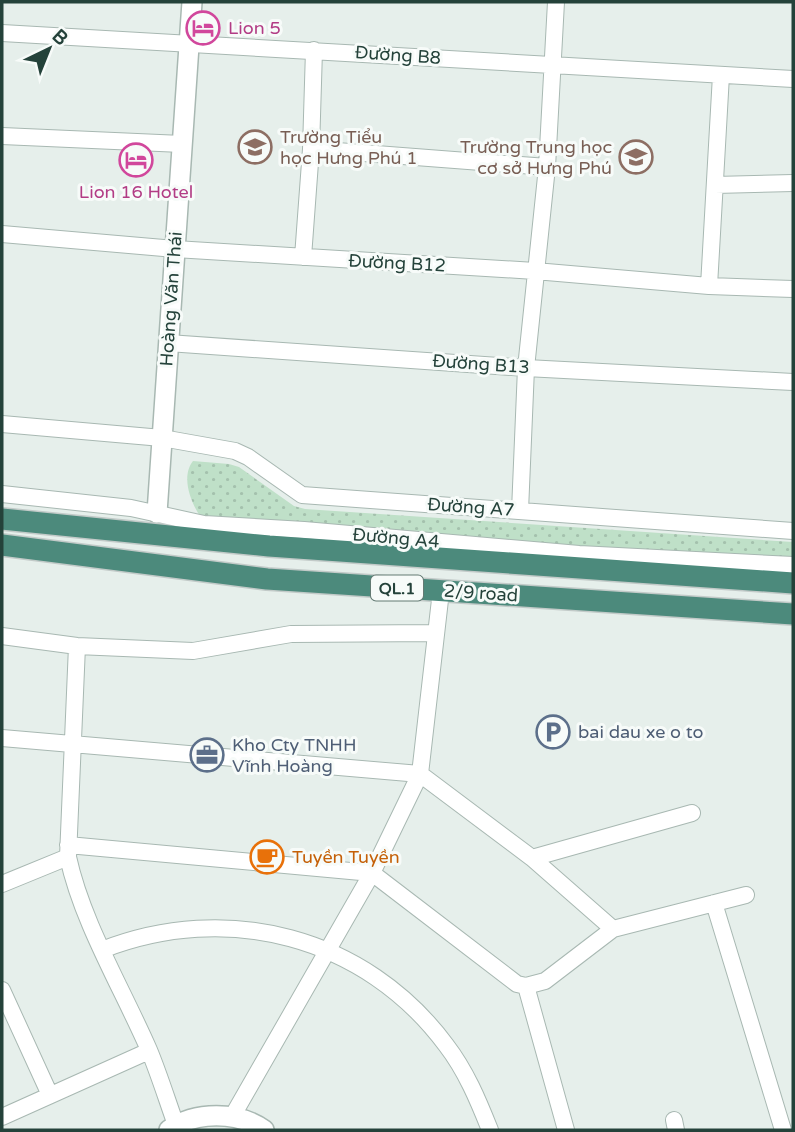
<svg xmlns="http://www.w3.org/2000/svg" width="795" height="1132" viewBox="0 0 795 1132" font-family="'Varela Round',sans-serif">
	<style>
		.grass { fill: url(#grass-dots) }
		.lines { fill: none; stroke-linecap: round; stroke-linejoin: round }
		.minor-casing { stroke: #a8b8b2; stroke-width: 18 }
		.tertiary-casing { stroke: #a8b8b2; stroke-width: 22 }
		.trunk-casing { stroke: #c2cac8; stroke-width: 24 }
		.minor { stroke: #fff; stroke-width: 16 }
		.tertiary { stroke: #fff; stroke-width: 19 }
		.trunk { stroke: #4c8a7c; stroke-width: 21 }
		.labels { text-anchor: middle; stroke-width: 6; stroke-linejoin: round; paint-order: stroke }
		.shield { fill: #f7fbf9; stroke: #637a73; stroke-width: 2 }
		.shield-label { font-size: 16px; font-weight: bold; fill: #24423a }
		.hotel-label { font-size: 18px; fill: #b23c85; stroke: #f7fbf9; text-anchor: start }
		.street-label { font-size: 18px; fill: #24423a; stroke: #f7fbf9 }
		.education-label { font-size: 18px; fill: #785e54; stroke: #f7fbf9; text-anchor: start }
		.service-label { font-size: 18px; fill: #4e5e75; stroke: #f7fbf9; text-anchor: start }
		.food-label { font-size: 18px; fill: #c56008; stroke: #f7fbf9; text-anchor: start }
	</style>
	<defs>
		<pattern id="grass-dots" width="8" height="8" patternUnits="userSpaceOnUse" patternTransform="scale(1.75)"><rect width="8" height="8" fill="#bfe0c8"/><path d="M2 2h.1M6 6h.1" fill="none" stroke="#a4c1ad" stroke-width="1.8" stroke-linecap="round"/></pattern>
	</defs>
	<rect width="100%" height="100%" fill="#e6efeb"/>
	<path class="grass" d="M193,461L229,464L239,467L294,506L305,509L793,542V561L266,524L200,516C190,501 181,476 193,461Z"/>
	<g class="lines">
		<defs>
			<path id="minor" d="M2,33L793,79
				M2,136L182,144
				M311,149L547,167
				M715,185L793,183
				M2,234L175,249L535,271L709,286L793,289
				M303,257L311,149L314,50
				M709,286L721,75
				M168,343L526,368L793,382
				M2,424L162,438L235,451L248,457L302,495L793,531
				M2,494L131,508L204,524L304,530L579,554L793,565
				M520,511L526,368L547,167L556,2
				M2,636L77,646L193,651L291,634L435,633
				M77,646L68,857C82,922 122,988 149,1050C159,1074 167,1100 176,1125
				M2,738L420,774L532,858L613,929L545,981L526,986L517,984L372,873L68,845
				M532,858L692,813
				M2,884L68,857
				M714,903L783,1130
				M613,929L746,895
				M102,950C227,901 365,936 446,1045C466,1071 478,1100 490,1130
				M526,986L566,1130
				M2,990L50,1095
				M2,1117L149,1051
				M232,1117L372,873L420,774L441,591
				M674,1120L676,1130"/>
			<path id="tertiary" d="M157,513L192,2
				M169,1130C195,1111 238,1111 264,1130"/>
			<path id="trunk" d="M2,519L269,546L793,583
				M2,545L267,579L793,614"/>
		</defs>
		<use href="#minor" class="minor-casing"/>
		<use href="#tertiary" class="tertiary-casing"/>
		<use href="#trunk" class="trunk-casing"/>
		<use href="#minor" class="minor"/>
		<use href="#tertiary" class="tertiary"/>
		<use href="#trunk" class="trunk"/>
	</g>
	<defs>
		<symbol id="hotel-ring" viewBox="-11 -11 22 22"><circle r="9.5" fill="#f7fbf9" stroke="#d1479c" stroke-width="1.5"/><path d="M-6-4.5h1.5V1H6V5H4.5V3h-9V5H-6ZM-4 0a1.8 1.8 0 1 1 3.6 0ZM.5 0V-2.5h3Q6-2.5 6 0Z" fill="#d1479c"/></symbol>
		<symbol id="school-ring" viewBox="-11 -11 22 22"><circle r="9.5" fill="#f7fbf9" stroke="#8d6e63" stroke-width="1.5"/><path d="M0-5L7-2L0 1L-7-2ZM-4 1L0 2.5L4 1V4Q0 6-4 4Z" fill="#8d6e63"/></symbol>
		<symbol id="parking-ring" viewBox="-11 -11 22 22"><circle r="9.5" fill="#f7fbf9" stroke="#5c6f8a" stroke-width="1.5"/><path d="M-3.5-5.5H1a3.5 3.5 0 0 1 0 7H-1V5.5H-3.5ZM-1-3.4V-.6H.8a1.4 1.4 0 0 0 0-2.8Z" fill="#5c6f8a"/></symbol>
		<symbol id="office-ring" viewBox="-11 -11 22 22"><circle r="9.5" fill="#f7fbf9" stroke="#5c6f8a" stroke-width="1.5"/><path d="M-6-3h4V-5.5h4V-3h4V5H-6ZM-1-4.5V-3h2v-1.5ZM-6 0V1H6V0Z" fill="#5c6f8a"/></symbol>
		<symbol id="cafe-ring" viewBox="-11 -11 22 22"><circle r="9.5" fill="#f7fbf9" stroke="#e8710a" stroke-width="1.5"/><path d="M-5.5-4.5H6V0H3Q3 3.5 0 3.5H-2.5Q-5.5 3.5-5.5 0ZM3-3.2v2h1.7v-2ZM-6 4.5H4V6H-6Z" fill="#e8710a"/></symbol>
	</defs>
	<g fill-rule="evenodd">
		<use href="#hotel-ring" x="184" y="9" width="38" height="38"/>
		<use href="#school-ring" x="236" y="128" width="38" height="38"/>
		<use href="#school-ring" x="617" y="138" width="38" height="38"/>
		<use href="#hotel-ring" x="117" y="141" width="38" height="38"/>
		<use href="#parking-ring" x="534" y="713" width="38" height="38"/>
		<use href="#office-ring" x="188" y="736" width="38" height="38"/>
		<use href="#cafe-ring" x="248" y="838" width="38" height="38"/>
	</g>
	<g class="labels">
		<rect class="shield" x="371" y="575.5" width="52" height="25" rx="5"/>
		<g class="shield-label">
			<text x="397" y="594">QL.1</text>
		</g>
		<g class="hotel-label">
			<text x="228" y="34">Lion 5</text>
			<text x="136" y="198" text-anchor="middle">Lion 16 Hotel</text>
		</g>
		<g class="street-label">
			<text transform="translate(398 55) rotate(4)" y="6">Đường B8</text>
			<text transform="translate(397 263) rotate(3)" y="6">Đường B12</text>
			<text transform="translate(171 299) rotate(-86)" y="6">Hoàng Văn Thái</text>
			<text transform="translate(481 364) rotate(4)" y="6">Đường B13</text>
			<text transform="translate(471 507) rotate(4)" y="6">Đường A7</text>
			<text transform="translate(396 538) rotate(5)" y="6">Đường A4</text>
			<text transform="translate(481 593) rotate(4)" y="6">2/9 road</text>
		</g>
		<g class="education-label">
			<text x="280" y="143">Trường Tiểu<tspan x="280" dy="21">học Hưng Phú 1</tspan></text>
			<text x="612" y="153" text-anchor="end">Trường Trung học<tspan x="612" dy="21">cơ sở Hưng Phú</tspan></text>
		</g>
		<g class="service-label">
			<text x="578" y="738">bai dau xe o to</text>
			<text x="232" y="751">Kho Cty TNHH<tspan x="232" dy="21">Vĩnh Hoàng</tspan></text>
		</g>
		<g class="food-label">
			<text x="292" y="863">Tuyền Tuyền</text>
		</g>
	</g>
	<rect width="795" height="1132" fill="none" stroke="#24423a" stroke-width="7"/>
	<g transform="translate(49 49) rotate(43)" stroke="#f7fbf9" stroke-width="5" paint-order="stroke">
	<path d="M0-5L12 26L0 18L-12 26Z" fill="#24423a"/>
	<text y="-10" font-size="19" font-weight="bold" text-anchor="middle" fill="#24423a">B</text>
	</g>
</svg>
